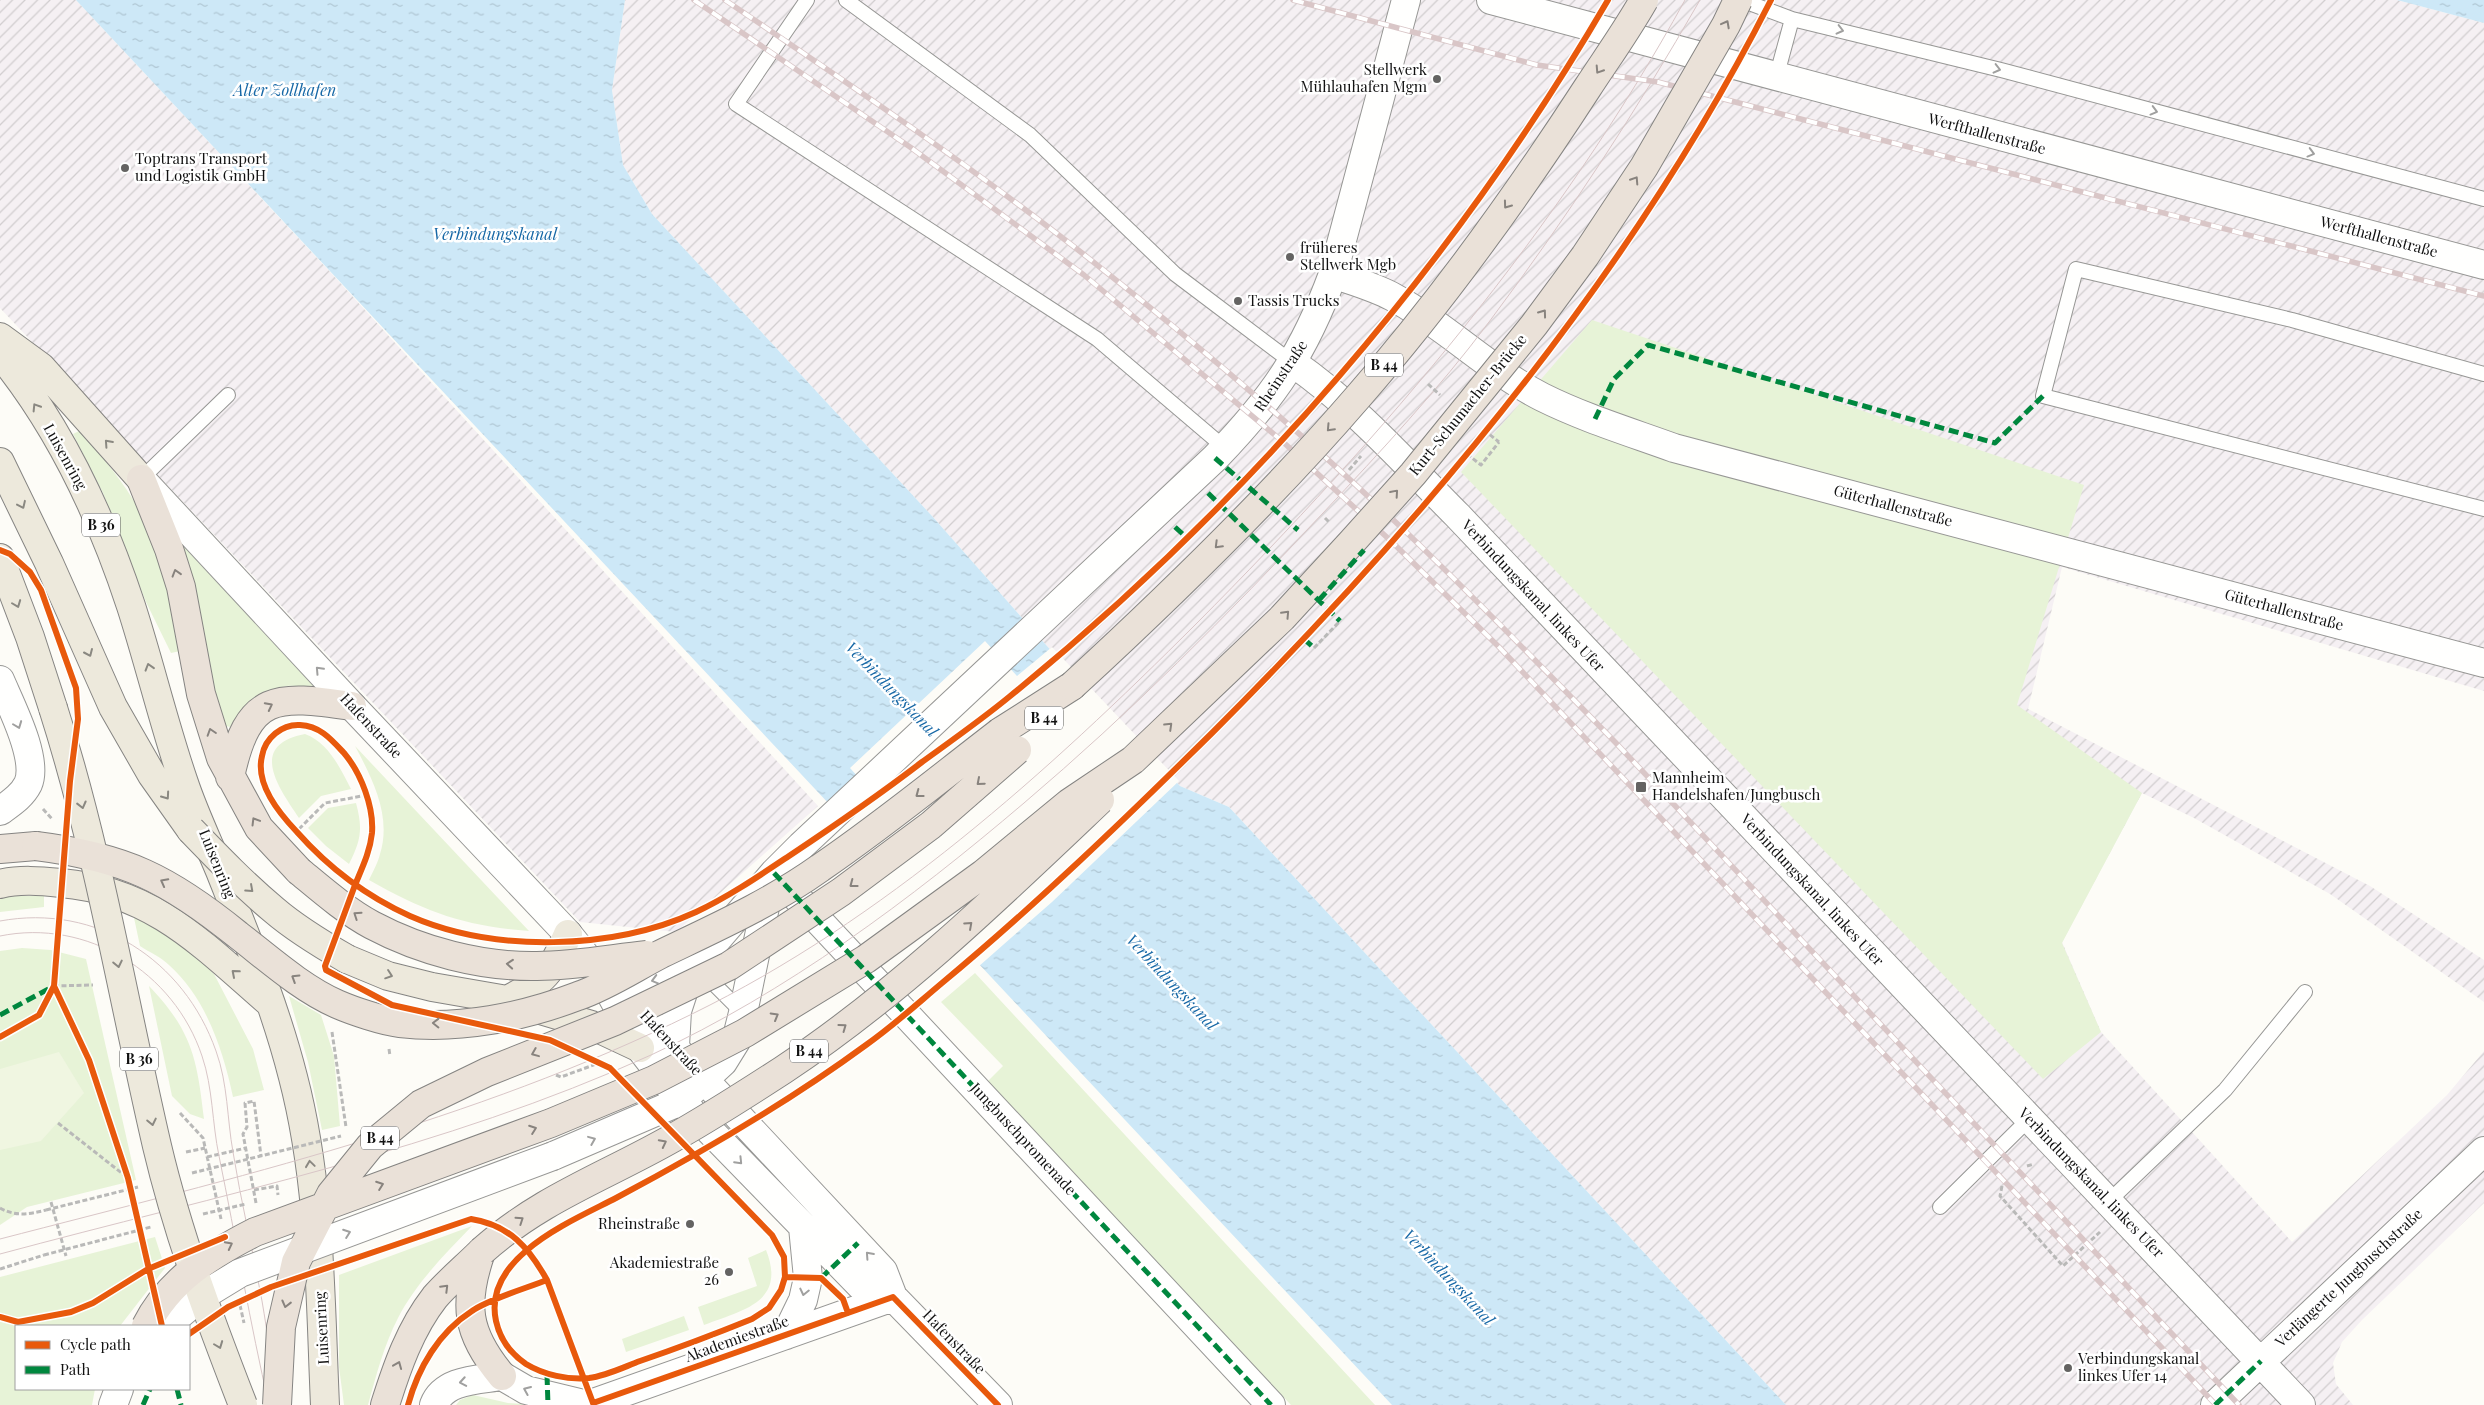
<svg xmlns="http://www.w3.org/2000/svg" width="2484" height="1405" viewBox="0 0 2484 1405" font-family="'Playfair Display',serif">
	<style>
		.industrial { fill: url(#industrial-furrows) }
		.green { fill: #e7f3d7 }
		.pitch { fill: #f0f6e1 }
		.water { fill: url(#water-ripples) }
		.pier { fill: #fdfcf7 }
		.lines { fill: none; stroke-linecap: round; stroke-linejoin: round }
		.lane-casing { stroke: #979795; stroke-width: 16 }
		.street-casing { stroke: #979795; stroke-width: 30 }
		.primary-casing { stroke: #858482; stroke-width: 30 }
		.highway-casing { stroke: #858482; stroke-width: 30 }
		.path { stroke: #b9b9b8; stroke-width: 3; stroke-dasharray: 5 2.5; stroke-linecap: butt }
		.lane { stroke: #fffffe; stroke-width: 14 }
		.street { stroke: #fffffe; stroke-width: 28 }
		.primary { stroke: #ede9dc; stroke-width: 28 }
		.highway { stroke: #eae1d8; stroke-width: 28 }
		.tram { stroke: #d9c6c7; stroke-width: 1 }
		.rail-casing { stroke: #d9c6c7; stroke-width: 5.5 }
		.rail { stroke: #fff; stroke-width: 4; stroke-dasharray: 11; stroke-linecap: butt }
		.street-bridge-casing { stroke: #979795; stroke-width: 30; stroke-linecap: butt }
		.primary-bridge-casing { stroke: #858482; stroke-width: 30; stroke-linecap: butt }
		.highway-bridge-casing { stroke: #858482; stroke-width: 30; stroke-linecap: butt }
		.path-bridge { stroke: #b9b9b8; stroke-width: 3; stroke-dasharray: 5 2.5; stroke-linecap: butt }
		.street-bridge { stroke: #fffffe; stroke-width: 28 }
		.primary-bridge { stroke: #ede9dc; stroke-width: 28 }
		.highway-bridge { stroke: #eae1d8; stroke-width: 28 }
		.quiet { stroke: #00873e; stroke-width: 5; stroke-dasharray: 10 5; stroke-linecap: butt }
		.cycleway-casing { stroke: #fff; stroke-width: 9 }
		.cycleway { stroke: #e8590c; stroke-width: 6 }
		.oneway { stroke: #88837e }
		.oneway2 { stroke: #a0a09f }
		.oneway3 { stroke: #8a8881 }
		.poi-dot { fill: #646362; stroke: #fff; stroke-width: 2 }
		.labels { text-anchor: middle; stroke-width: 5; stroke-linejoin: round; paint-order: stroke }
		.shield { fill: #fff; stroke: #585858; stroke-width: 1 }
		.shield-label { font-size: 14px; font-weight: bold; fill: #111 }
		.poi-label { font-size: 15px; fill: #111; stroke: #fff; text-anchor: start }
		.street-label { font-size: 15px; fill: #111; stroke: #fff }
		.water-label { font-size: 16px; font-style: italic; fill: #1768a6; stroke: #fff }
	</style>
	<defs>
		<pattern id="industrial-furrows" width="10" height="10" patternUnits="userSpaceOnUse" patternTransform="scale(1.25)"><rect width="10" height="10" fill="#f5f0f3"/><path d="M-1 1l2-2M0 10L10 0M9 11l2-2" fill="none" stroke="#d1cdcf"/></pattern>
		<pattern id="water-ripples" width="26" height="14" patternUnits="userSpaceOnUse" patternTransform="scale(1.25)"><rect width="26" height="14" fill="#cde8f7"/><path d="M2 4q2-2 4 0t4 0M15 11q2-2 4 0t4 0" fill="none" stroke="#afc6d3"/></pattern>
	</defs>
	<rect width="100%" height="100%" fill="#fdfcf7"/>
	<path class="industrial" d="M0,0H76L333,275L818,806L676,932L580,922L0,308Z
		M625,0H2397L2484,23V691L2062,567L2028,709L2370,886L2484,960V1002L2330,894L2194,818L2142,793L2062,942L2101,1032L2292,1242L2447,1095L2484,1051V1203L2362,1320L2342,1342L2333,1363L2336,1384L2353,1405H1786L1229,807L1180,786L1047,646L932,516L652,214L623,165L612,90Z"/>
	<path class="green" d="M1592,320L2084,485L2017,705L2142,793L2062,943L2101,1032L2043,1079L1461,472Z
		M79,431C117,472 148,513 164,568C171,594 175,623 180,651L171,653L146,602L103,493L73,434Z
		M186,543L318,688C308,689 297,685 287,686C264,690 242,709 230,727L221,725C207,665 200,604 181,546Z
		M305,734C329,743 340,768 351,789L321,796L299,818C279,788 247,745 305,734Z
		M355,746L529,931C463,926 426,912 369,880C373,871 378,863 380,854C392,816 372,778 355,746Z
		M356,803C363,829 361,840 349,864L326,846L308,828L328,808Z
		M7,896H44V907L0,912V898Z
		M133,913L182,943L214,974L253,1049L264,1090L233,1097C223,1050 206,998 169,965C161,957 149,952 140,946Z
		M22,948L51,950L86,959L136,1180L27,1207L0,1225V951Z
		M975,973L1375,1405H1291L987,1082L1003,1066L941,1002Z
		M149,986C192,1031 197,1058 204,1119L190,1114L172,1096Z
		M289,996L321,1015L334,1056L340,1126L322,1130L308,1062Z
		M472,1226C445,1254 416,1283 398,1318C384,1345 376,1376 368,1405H344L339,1367V1275Z
		M155,1237L165,1268L120,1326H16V1389H95L92,1405H0V1277Z
		M766,1250C787,1303 742,1310 704,1325L698,1307L757,1286L748,1258Z
		M684,1316L689,1330L626,1352L622,1339Z
		M473,1395L508,1403L538,1405H456L460,1400Z"/>
	<path class="pitch" d="M59,1052L84,1093L41,1141L0,1150V1069Z"/>
	<path class="water" d="M76,0H625L612,90L623,165L652,214L932,516L1047,646L1180,786L1229,807L1786,1405H1392Z
		M2397,0H2484V23Z"/>
	<path class="pier" d="M985,641L1017,676L1052,647L1179,781L1052,902L978,967L835,814L869,789L850,768Z"/>
	<g class="lines">
		<defs>
			<path id="lane" d="M807,0L736,104L1097,339L1225,448
				M846,0L1030,135L1175,274L1293,363
				M1741,0L1792,19L2001,70L2484,199
				M1776,78L1792,19
				M2484,374L2292,320L2076,269L2043,396L2484,509
				M141,479L228,395
				M702,977L713,983L743,1013
				M2109,1201L2225,1090L2305,992
				M1940,1207L2028,1120"/>
			<path id="street" d="M1491,0L2484,265
				M1333,274C1353,281 1375,287 1393,297C1446,326 1489,370 1542,397C1584,418 1630,432 1674,448L2484,663
				M1293,363C1355,406 1405,463 1458,516L2301,1405
				M141,479L352,706L568,934L600,974L640,1048L681,1101L863,1288L893,1297
				M0,680C10,704 39,759 28,784C22,796 11,803 0,811
				M774,873L1271,1405
				M619,987L690,971
				M624,994L883,1271L893,1297L998,1405
				M681,1101L675,1046L677,1011L690,971L774,873L801,846L1215,458C1273,398 1304,353 1333,274L1406,0
				M553,1156L681,1101L723,1062L736,1041L743,1013L770,883
				M786,1335L803,1300L808,1278L803,1227
				M113,1405L119,1389
				M434,1405C444,1379 479,1380 502,1376L526,1390L588,1405
				M588,1405L893,1297
				M2215,1405L2484,1151"/>
			<path id="primary" d="M0,337L41,367L141,479
				M0,354C59,426 102,518 131,606C150,665 164,725 184,783C194,813 208,842 220,871C247,939 275,1006 293,1077C321,1184 320,1296 325,1405
				M0,462L49,563L113,707L152,775L191,830
				M0,558L30,637L53,708
				M0,884C19,879 41,881 61,883C154,891 204,946 271,1004
				M347,959L388,976L432,987L507,1000L591,1025L640,1048
				M507,1000C545,981 551,973 568,934"/>
			<path id="highway" d="M141,479L169,549L181,587L201,694L221,758L259,828L299,871
				M1000,732L1072,686
				M230,777C248,692 276,695 352,706
				M0,849L36,846
				M481,1252C463,1304 466,1333 502,1376
				M385,1405C397,1367 410,1329 435,1297C449,1281 467,1266 482,1251"/>
		</defs>
		<use href="#lane" class="lane-casing"/>
		<use href="#street" class="street-casing"/>
		<use href="#primary" class="primary-casing"/>
		<use href="#highway" class="highway-casing"/>
		<path class="path" d="M1467,454L1481,465L1499,442
			M1349,470L1361,456
			M1325,518L1330,523
			M1314,648L1340,621
			M43,809L52,819
			M299,829L325,803L367,795
			M54,986L93,985
			M332,1032L346,1127
			M389,1049L390,1056
			M556,1075L561,1077L599,1063
			M180,1113L203,1138L221,1219
			M58,1123L128,1178
			M186,1152L205,1148
			M207,1157L246,1148
			M2027,1166L2034,1164
			M2002,1186L2000,1196L2063,1266L2100,1232
			M254,1190L277,1186L278,1195
			M51,1202L66,1256
			M256,1203L243,1134L247,1127L245,1103L254,1101L261,1156
			M0,1208C16,1217 30,1214 46,1210
			M0,1269L44,1255
			M240,1305L244,1323"/>
		<use href="#lane" class="lane"/>
		<use href="#street" class="street"/>
		<use href="#primary" class="primary"/>
		<use href="#highway" class="highway"/>
		<path class="tram" d="M0,921C97,903 184,960 216,1051C228,1084 227,1119 233,1152C241,1202 253,1251 262,1301C268,1335 272,1371 280,1405
			M0,936C87,918 174,972 202,1056C213,1088 212,1123 219,1156C236,1239 250,1323 269,1405
			M0,1239C235,1178 473,1122 692,1014C884,920 1047,773 1197,623C1384,435 1557,233 1685,0
			M0,1254C219,1195 444,1149 651,1055C787,992 910,900 1024,803C1130,713 1228,615 1323,513C1381,451 1439,389 1489,322C1566,219 1636,112 1700,0"/>
		<defs>
			<path id="rail" d="M694,0L910,147L1084,275L1282,441L1392,542L1499,647L2216,1405
				M725,0C846,82 967,163 1082,253C1194,341 1302,433 1405,531C1477,600 1546,671 1615,742L2239,1405
				M1293,0L1537,65L1658,82L2484,296"/>
		</defs>
		<use href="#rail" class="rail-casing"/>
		<use href="#rail" class="rail"/>
		<defs>
			<path id="street-bridge" d="M166,1326L199,1298L240,1273L553,1156"/>
			<path id="primary-bridge" d="M53,708C99,852 123,1000 157,1146C178,1235 210,1320 243,1405
				M191,830C218,858 244,885 274,910C296,929 321,944 347,959"/>
			<path id="highway-bridge" d="M1072,686C1171,595 1269,500 1357,398C1442,301 1518,195 1588,87C1607,58 1627,30 1644,0
				M36,846C125,857 169,879 238,935C269,959 301,988 337,1004C353,1011 383,1021 400,1023C459,1030 523,1017 578,996C607,986 634,968 661,954C715,928 771,903 820,868C882,826 940,778 1000,732
				M299,871C322,890 346,911 372,925C421,951 481,967 537,966C574,966 610,959 647,955
				M482,1251C540,1199 604,1177 671,1139C709,1118 746,1094 783,1070C899,993 999,896 1100,800
				M146,1326C169,1280 210,1255 255,1232L551,1123L654,1080L745,1033L866,959L983,874L1069,803L1133,760L1282,618L1351,543L1413,474L1534,325L1585,256L1644,167L1726,25L1738,0
				M277,1405L281,1327L296,1262L331,1194L370,1146L421,1104L487,1072L615,1021L729,966L841,892L931,825L1017,750"/>
		</defs>
		<use href="#street-bridge" class="street-bridge-casing"/>
		<use href="#primary-bridge" class="primary-bridge-casing"/>
		<use href="#highway-bridge" class="highway-bridge-casing"/>
		<path class="path-bridge" d="M1428,384L1440,395
			M1484,430L1499,442
			M192,1173L341,1136
			M46,1210L138,1187
			M203,1214L246,1204
			M44,1255L151,1227"/>
		<use href="#street-bridge" class="street-bridge"/>
		<use href="#primary-bridge" class="primary-bridge"/>
		<use href="#highway-bridge" class="highway-bridge"/>
		<path class="quiet" d="M1595,419L1614,379L1648,345L1995,443L2043,396
			M1215,458L1298,530
			M1208,493L1340,621
			M1175,527L1186,537
			M1319,600L1364,550
			M1304,639L1314,648
			M774,873L1271,1405
			M0,1015L54,986
			M821,1278L858,1243
			M547,1375L548,1405
			M177,1389L181,1405
			M143,1405L150,1389
			M2215,1405L2261,1361"/>
		<defs>
			<path id="cycleway" d="M1608,0C1454,264 1246,505 1009,697C981,720 951,741 922,762C879,795 834,826 789,856C759,876 728,897 696,912C613,950 494,953 410,916C368,897 328,867 297,832C279,813 255,784 262,756C265,738 282,724 300,725C320,726 331,739 344,753C361,773 374,807 372,833C370,852 362,868 355,885C345,912 335,939 325,966L326,970L392,1005L550,1040L610,1068L772,1235L784,1257L785,1277L781,1290L769,1308L752,1319C715,1334 678,1348 640,1361C624,1367 606,1376 589,1378C568,1380 544,1375 526,1364C511,1354 500,1339 496,1321C482,1257 572,1221 616,1198C703,1152 787,1103 866,1045C893,1026 917,1004 942,983C1037,904 1125,819 1213,732C1427,518 1634,271 1771,0
				M0,550L10,554L30,572L41,590L76,688L78,719L70,781L54,986L39,1015L0,1037
				M54,986L89,1060L128,1178L162,1326
				M785,1277L821,1278L843,1299L848,1313
				M0,1317L18,1322L71,1312L93,1303L148,1269L225,1237
				M189,1334L228,1307L271,1287L471,1219C510,1225 529,1248 547,1280L593,1403L893,1297L998,1405
				M408,1405C418,1368 439,1332 472,1311C489,1299 527,1288 547,1280"/>
		</defs>
		<use href="#cycleway" class="cycleway-casing"/>
		<use href="#cycleway" class="cycleway"/>
	</g>
	<defs><path id="oneway-chevron" d="M-2-3.5L2.5 0L-2 3.5" fill="none" stroke-width="1.6" stroke-linecap="round" stroke-linejoin="round" transform="scale(1.25)"/></defs>
	<g class="oneway">
		<use href="#oneway-chevron" transform="translate(1726 24) rotate(-62)"/>
		<use href="#oneway-chevron" transform="translate(1599 70) rotate(123)"/>
		<use href="#oneway-chevron" transform="translate(1635 180) rotate(-57)"/>
		<use href="#oneway-chevron" transform="translate(1507 205) rotate(126)"/>
		<use href="#oneway-chevron" transform="translate(1543 313) rotate(-54)"/>
		<use href="#oneway-chevron" transform="translate(1330 428) rotate(133)"/>
		<use href="#oneway-chevron" transform="translate(1395 493) rotate(-49)"/>
		<use href="#oneway-chevron" transform="translate(1218 545) rotate(135)"/>
		<use href="#oneway-chevron" transform="translate(176 573) rotate(-107)"/>
		<use href="#oneway-chevron" transform="translate(1286 614) rotate(-47)"/>
		<use href="#oneway-chevron" transform="translate(269 706) rotate(-27)"/>
		<use href="#oneway-chevron" transform="translate(1169 726) rotate(-44)"/>
		<use href="#oneway-chevron" transform="translate(211 732) rotate(-108)"/>
		<use href="#oneway-chevron" transform="translate(980 782) rotate(139)"/>
		<use href="#oneway-chevron" transform="translate(919 794) rotate(143)"/>
		<use href="#oneway-chevron" transform="translate(255 821) rotate(-121)"/>
		<use href="#oneway-chevron" transform="translate(164 882) rotate(-152)"/>
		<use href="#oneway-chevron" transform="translate(853 884) rotate(143)"/>
		<use href="#oneway-chevron" transform="translate(357 915) rotate(-146)"/>
		<use href="#oneway-chevron" transform="translate(969 925) rotate(-42)"/>
		<use href="#oneway-chevron" transform="translate(510 964) rotate(-175)"/>
		<use href="#oneway-chevron" transform="translate(295 978) rotate(-148)"/>
		<use href="#oneway-chevron" transform="translate(775 1016) rotate(-30)"/>
		<use href="#oneway-chevron" transform="translate(436 1023) rotate(-179)"/>
		<use href="#oneway-chevron" transform="translate(843 1027) rotate(-36)"/>
		<use href="#oneway-chevron" transform="translate(535 1053) rotate(158)"/>
		<use href="#oneway-chevron" transform="translate(533 1129) rotate(-20)"/>
		<use href="#oneway-chevron" transform="translate(663 1143) rotate(-27)"/>
		<use href="#oneway-chevron" transform="translate(380 1185) rotate(-20)"/>
		<use href="#oneway-chevron" transform="translate(520 1220) rotate(-34)"/>
		<use href="#oneway-chevron" transform="translate(229 1245) rotate(-27)"/>
		<use href="#oneway-chevron" transform="translate(445 1288) rotate(-45)"/>
		<use href="#oneway-chevron" transform="translate(286 1304) rotate(104)"/>
		<use href="#oneway-chevron" transform="translate(398 1365) rotate(-68)"/>
	</g>
	<g class="oneway2">
		<use href="#oneway-chevron" transform="translate(1840 30) rotate(14)"/>
		<use href="#oneway-chevron" transform="translate(1997 69) rotate(14)"/>
		<use href="#oneway-chevron" transform="translate(2154 111) rotate(15)"/>
		<use href="#oneway-chevron" transform="translate(2311 153) rotate(15)"/>
		<use href="#oneway-chevron" transform="translate(319 670) rotate(-133)"/>
		<use href="#oneway-chevron" transform="translate(18 725) rotate(69)"/>
		<use href="#oneway-chevron" transform="translate(655 980) rotate(165)"/>
		<use href="#oneway-chevron" transform="translate(592 1140) rotate(-22)"/>
		<use href="#oneway-chevron" transform="translate(739 1161) rotate(46)"/>
		<use href="#oneway-chevron" transform="translate(347 1233) rotate(-20)"/>
		<use href="#oneway-chevron" transform="translate(869 1255) rotate(-132)"/>
		<use href="#oneway-chevron" transform="translate(804 1292) rotate(103)"/>
		<use href="#oneway-chevron" transform="translate(463 1382) rotate(170)"/>
		<use href="#oneway-chevron" transform="translate(527 1390) rotate(-157)"/>
	</g>
	<g class="oneway3">
		<use href="#oneway-chevron" transform="translate(36 407) rotate(-122)"/>
		<use href="#oneway-chevron" transform="translate(108 443) rotate(-132)"/>
		<use href="#oneway-chevron" transform="translate(22 505) rotate(65)"/>
		<use href="#oneway-chevron" transform="translate(17 604) rotate(69)"/>
		<use href="#oneway-chevron" transform="translate(89 653) rotate(66)"/>
		<use href="#oneway-chevron" transform="translate(149 667) rotate(-107)"/>
		<use href="#oneway-chevron" transform="translate(166 796) rotate(55)"/>
		<use href="#oneway-chevron" transform="translate(82 805) rotate(76)"/>
		<use href="#oneway-chevron" transform="translate(250 889) rotate(42)"/>
		<use href="#oneway-chevron" transform="translate(118 964) rotate(78)"/>
		<use href="#oneway-chevron" transform="translate(235 973) rotate(-139)"/>
		<use href="#oneway-chevron" transform="translate(389 975) rotate(19)"/>
		<use href="#oneway-chevron" transform="translate(152 1122) rotate(78)"/>
		<use href="#oneway-chevron" transform="translate(310 1164) rotate(-98)"/>
		<use href="#oneway-chevron" transform="translate(219 1345) rotate(69)"/>
	</g>
	<g class="poi-dot">
		<circle cx="1437" cy="79" r="5"/>
		<circle cx="125" cy="168" r="5"/>
		<circle cx="1290" cy="257" r="5"/>
		<circle cx="1238" cy="301" r="5"/>
		<rect x="1635" y="781" width="12" height="12" rx="2.5"/>
		<circle cx="690" cy="1224" r="5"/>
		<circle cx="729" cy="1272" r="5"/>
		<circle cx="2068" cy="1368" r="5"/>
	</g>
	<g class="labels">
		<g class="shield">
			<rect x="1365" y="353.5" width="38" height="23" rx="4"/>
			<rect x="82" y="513.5" width="38" height="23" rx="4"/>
			<rect x="1025" y="706.5" width="38" height="23" rx="4"/>
			<rect x="790" y="1039.5" width="38" height="23" rx="4"/>
			<rect x="120" y="1047.5" width="38" height="23" rx="4"/>
			<rect x="361" y="1126.5" width="38" height="23" rx="4"/>
		</g>
		<g class="shield-label">
			<text x="1384" y="370">B 44</text>
			<text x="101" y="530">B 36</text>
			<text x="1044" y="723">B 44</text>
			<text x="809" y="1056">B 44</text>
			<text x="139" y="1064">B 36</text>
			<text x="380" y="1143">B 44</text>
		</g>
		<g class="poi-label">
			<text x="1427" y="75" text-anchor="end">Stellwerk<tspan x="1427" dy="17">Mühlauhafen Mgm</tspan></text>
			<text x="135" y="164">Toptrans Transport<tspan x="135" dy="17">und Logistik GmbH</tspan></text>
			<text x="1300" y="253">früheres<tspan x="1300" dy="17">Stellwerk Mgb</tspan></text>
			<text x="1248" y="306">Tassis Trucks</text>
			<text x="1652" y="783">Mannheim<tspan x="1652" dy="17">Handelshafen/Jungbusch</tspan></text>
			<text x="680" y="1229" text-anchor="end">Rheinstraße</text>
			<text x="719" y="1268" text-anchor="end">Akademiestraße<tspan x="719" dy="17">26</tspan></text>
			<text x="2078" y="1364">Verbindungskanal<tspan x="2078" dy="17">linkes Ufer 14</tspan></text>
		</g>
		<g class="street-label">
			<text transform="translate(1987 134) rotate(15)" y="5">Werfthallenstraße</text>
			<text transform="translate(2379 237) rotate(15)" y="5">Werfthallenstraße</text>
			<text transform="translate(1281 376) rotate(-56)" y="5">Rheinstraße</text>
			<text transform="translate(1468 405) rotate(-51)" y="5">Kurt-Schumacher-Brücke</text>
			<text transform="translate(65 457) rotate(61)" y="5">Luisenring</text>
			<text transform="translate(1893 506) rotate(15)" y="5">Güterhallenstraße</text>
			<text transform="translate(1533 596) rotate(47)" y="5">Verbindungskanal, linkes Ufer</text>
			<text transform="translate(2284 610) rotate(15)" y="5">Güterhallenstraße</text>
			<text transform="translate(371 726) rotate(47)" y="5">Hafenstraße</text>
			<text transform="translate(217 864) rotate(68)" y="5">Luisenring</text>
			<text transform="translate(1812 890) rotate(47)" y="5">Verbindungskanal, linkes Ufer</text>
			<text transform="translate(671 1043) rotate(47)" y="5">Hafenstraße</text>
			<text transform="translate(1023 1139) rotate(47)" y="5">Jungbuschpromenade</text>
			<text transform="translate(2091 1183) rotate(46)" y="5">Verbindungskanal, linkes Ufer</text>
			<text transform="translate(2349 1278) rotate(-43)" y="5">Verlängerte Jungbuschstraße</text>
			<text transform="translate(322 1328) rotate(-93)" y="5">Luisenring</text>
			<text transform="translate(737 1339) rotate(-20)" y="5">Akademiestraße</text>
			<text transform="translate(954 1342) rotate(46)" y="5">Hafenstraße</text>
		</g>
		<g class="water-label">
			<text x="285" y="96">Alter Zollhafen</text>
			<text x="495" y="240">Verbindungskanal</text>
			<text transform="translate(892 689) rotate(46)" y="6">Verbindungskanal</text>
			<text transform="translate(1172 982) rotate(47)" y="6">Verbindungskanal</text>
			<text transform="translate(1449 1277) rotate(47)" y="6">Verbindungskanal</text>
		</g>
	</g>
	<rect x="15" y="1325" width="175" height="65" fill="#ffffff" stroke="#a0a0a0"/>
	<rect x="25" y="1341" width="25" height="8" fill="#e8590c" stroke="#a0a0a0"/>
	<text x="60" y="1350" font-size="15" fill="#111111">Cycle path</text>
	<rect x="25" y="1366" width="25" height="8" fill="#00873e" stroke="#a0a0a0"/>
	<text x="60" y="1375" font-size="15" fill="#111111">Path</text>
</svg>
